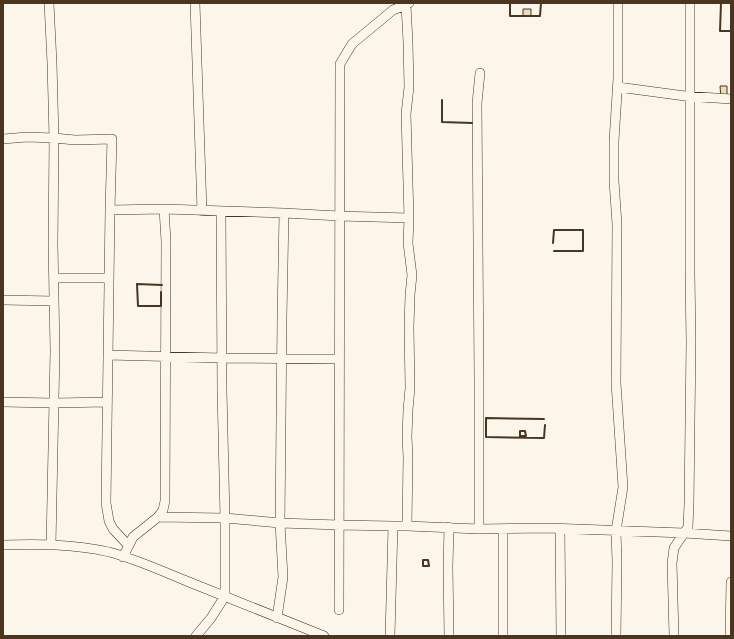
<svg xmlns="http://www.w3.org/2000/svg" width="734" height="639" viewBox="0 0 734 639" font-family="'Noto Serif',serif">
	<style>
		.building { fill: #ecdcbc; stroke: #4a3520 }
		.lines { fill: none; stroke-linecap: round; stroke-linejoin: round }
		.minor-casing { stroke: #4a3520; stroke-width: 10 }
		.minor { stroke: #fbf6e9; stroke-width: 9 }
		.wall { stroke: #4a3520; stroke-width: 2 }
	</style>
	<rect width="100%" height="100%" fill="#fbf6e9"/>
	<path class="building" d="M523,9H531V16H523Z
		M720,86H727V97L721,98Z"/>
	<g class="lines">
		<defs>
			<path id="minor" d="M49,3L52,63L54,138L53,244L55,351L51,545
				M195,3L202,211
				M618,87L685,96L731,99
				M3,139L27,137L54,138L75,140L112,139L110,210L106,503L109,521L113,529L128,545
				M110,210L164,209L284,213L339,216L409,218
				M54,278H109
				M3,300L54,301
				M108,355L222,358L339,359
				M3,402L54,403L107,402
				M158,517L225,518L280,523L339,525L393,526H407L479,529L549,528L684,533L731,536
				M407,526L408,457L407,437L408,410L410,388L409,327L410,295L412,275L408,243L409,218L406,114L409,87L408,42L406,5L409,3
				M449,527L448,567L449,636
				M479,529V377L477,103L480,73
				M560,529L561,636
				M3,545C39,544 74,544 109,552C136,559 162,571 189,582C234,600 279,618 324,636
				M123,557L133,537L158,517L163,510L165,501L166,241L164,209
				M339,610L340,64L352,44L393,10L406,5
				M277,618L283,577L280,523L282,318L284,213
				M196,636L211,618L225,596V518L222,390L221,212
				M390,636L393,526
				M503,636V529
				M616,636L617,562L616,531L623,487L616,383L617,224L614,181V141L618,78V3
				M674,636L672,563L674,548L688,527L689,504L691,342L690,273V3
				M730,636L731,582"/>
		</defs>
		<use href="#minor" class="minor-casing"/>
		<use href="#minor" class="minor"/>
		<path class="wall" d="M510,3V16H540L541,3
			M721,3L720,31H731
			M442,100V122L472,123
			M553,243L554,230H583V251H554
			M161,292V306H138L137,284L162,285
			M544,419L486,418V437L544,438L545,425
			M520,431H525L526,436H520Z
			M423,560H428L429,566H423Z"/>
	</g>
	<rect width="734" height="639" fill="none" stroke="#4a3520" stroke-width="8"/>
</svg>
